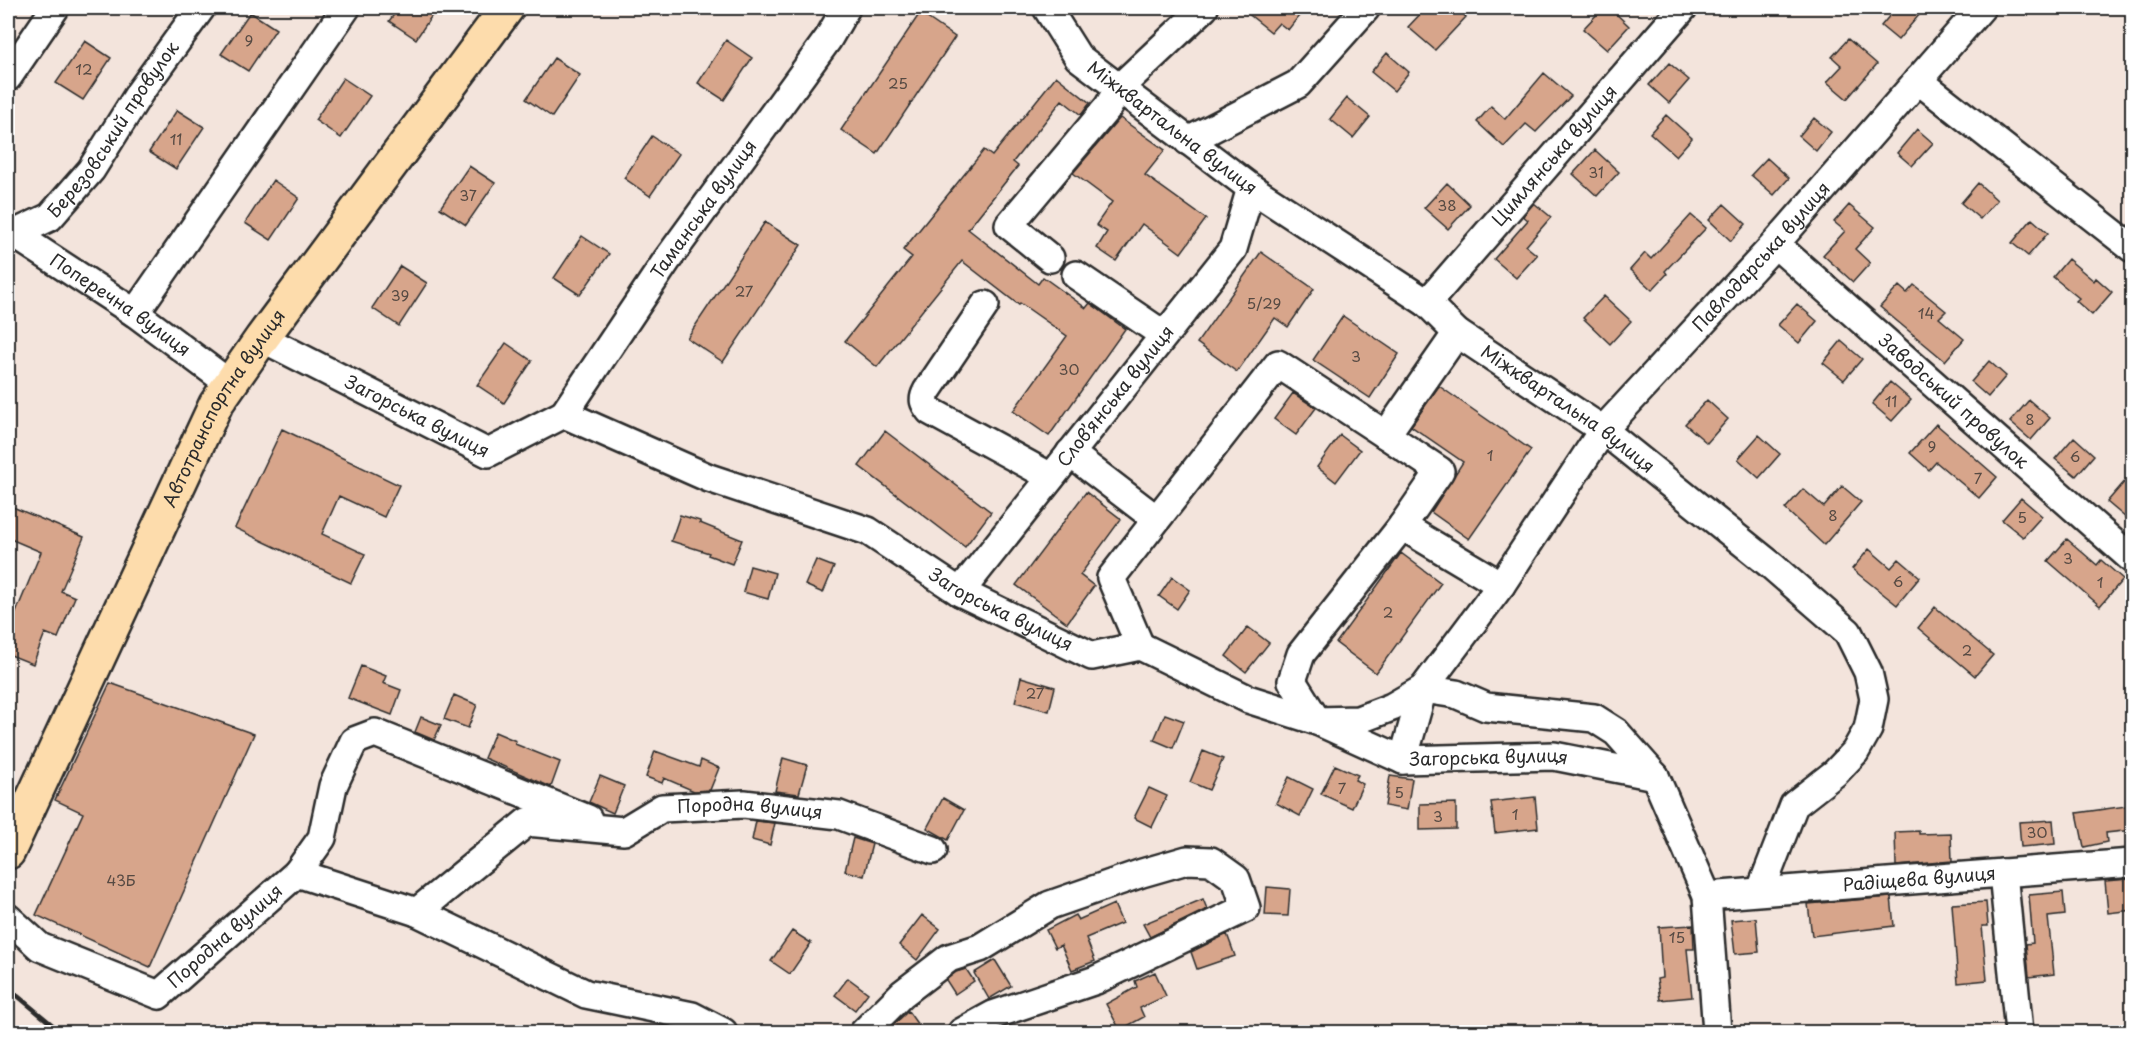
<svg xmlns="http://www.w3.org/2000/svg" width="2140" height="1040" viewBox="0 0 2140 1040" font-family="'Playpen Sans',sans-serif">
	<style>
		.building { fill: #d7a58b; stroke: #2b2b2b; stroke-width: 1.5 }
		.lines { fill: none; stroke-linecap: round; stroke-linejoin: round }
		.minor-casing { stroke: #2b2b2b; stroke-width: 32 }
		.major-casing { stroke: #2b2b2b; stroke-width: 38 }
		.minor { stroke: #fff; stroke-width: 27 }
		.major { stroke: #fddcac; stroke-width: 33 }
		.rail { stroke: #2b2b2b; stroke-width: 4.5 }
		.labels { text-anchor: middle; stroke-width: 6; stroke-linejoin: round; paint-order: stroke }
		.number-label { font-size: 15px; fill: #564a43 }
		.street-label { font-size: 18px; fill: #2b2b2b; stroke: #fff }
	</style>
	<rect width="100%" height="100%" fill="#f3e4dc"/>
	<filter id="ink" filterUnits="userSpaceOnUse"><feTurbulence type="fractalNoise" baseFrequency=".0167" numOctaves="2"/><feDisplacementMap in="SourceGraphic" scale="12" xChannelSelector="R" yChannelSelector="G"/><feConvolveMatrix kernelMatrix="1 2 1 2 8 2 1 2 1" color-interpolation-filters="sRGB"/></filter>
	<g filter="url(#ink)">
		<path class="building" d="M399,8H437L416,39L389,21Z
			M1241,8H1291L1290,9L1299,16L1288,30L1279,23L1271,32Z
			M1426,8H1456L1466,17L1435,50L1408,27Z
			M1603,8H1610L1629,26L1607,50L1583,29Z
			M1896,8H1925L1898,40L1881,26Z
			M250,12L276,29L248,71L221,54Z
			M920,13L955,37L877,154L841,130Z
			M1848,39L1877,64L1847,99L1827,82L1842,66L1832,57Z
			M726,40L752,58L724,100L698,83Z
			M85,41L111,58L83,100L56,83Z
			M1387,53L1409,72L1394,91L1371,72Z
			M554,58L580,75L552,117L526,99Z
			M1669,63L1689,80L1669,103L1649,85Z
			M1544,73L1571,96L1536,132L1526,124L1504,147L1477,122L1491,106L1505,119Z
			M1056,76L1090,103L1081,115L1062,100L1013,162L1018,166L968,229L1038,284L1043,277L1086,308L1090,303L1125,329L1049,436L1013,411L1067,336L1020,303L1019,305L962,261L877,367L845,341L912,257L903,250L984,150L992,156Z
			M343,78L370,96L341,138L315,120Z
			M1347,98L1370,117L1353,138L1330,119Z
			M177,110L204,127L176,169L149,152Z
			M1666,115L1692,138L1676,156L1650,133Z
			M1120,118L1165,150L1145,175L1206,219L1181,253L1142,224L1116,261L1097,248L1107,232L1096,225L1112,202L1073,173Z
			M1814,118L1831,132L1816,151L1799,136Z
			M1917,129L1933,143L1912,166L1897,153Z
			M652,136L679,154L650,196L624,178Z
			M1595,150L1619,172L1597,196L1573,174Z
			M1767,158L1789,178L1774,195L1751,175Z
			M469,166L495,183L466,225L440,208Z
			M273,180L299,198L271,240L245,223Z
			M1447,183L1470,205L1448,229L1424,208Z
			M1978,183L1997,200L1980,219L1961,203Z
			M1534,203L1551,217L1526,246L1537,255L1516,278L1494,259L1528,220L1523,216Z
			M1724,204L1746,224L1731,241L1709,220Z
			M1849,205L1875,227L1855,249L1870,263L1853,282L1823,255L1845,231L1834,222Z
			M1691,215L1706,228L1665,271L1667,274L1652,290L1630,270L1645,253L1651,259Z
			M2032,219L2048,233L2028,256L2012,243Z
			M765,222L801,245L723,362L687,338Z
			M582,236L609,254L580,295L554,278Z
			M1261,252L1314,289L1288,327L1275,318L1237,372L1197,343Z
			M2068,259L2094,281L2096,278L2112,292L2092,315L2076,301L2079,298L2053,277Z
			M400,266L427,283L399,326L372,308Z
			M1914,285L1946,311L1939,318L1964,339L1945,361L1880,307L1899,286L1907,293Z
			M1604,296L1631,321L1610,344L1583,318Z
			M1797,304L1817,321L1799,343L1778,325Z
			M1343,316L1399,354L1370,398L1313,360Z
			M1841,341L1862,359L1844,380L1823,363Z
			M506,343L532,361L504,403L477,385Z
			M1989,361L2006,376L1988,397L1971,382Z
			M1890,382L1911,400L1892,421L1872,404Z
			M1439,386L1531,450L1469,539L1431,512L1463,462L1411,426Z
			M1293,393L1316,408L1296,435L1274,419Z
			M1707,400L1728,419L1707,443L1685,424Z
			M2029,400L2050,418L2031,440L2010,422Z
			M1936,424L1997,477L1979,498L1936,462L1929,470L1910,453Z
			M282,429L399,485L384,517L339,496L322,534L365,554L351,583L235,528Z
			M885,431L991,512L965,547L859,466Z
			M1340,435L1360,450L1336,482L1317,467Z
			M1759,435L1780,454L1759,478L1738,459Z
			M2074,437L2094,455L2076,476L2055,459Z
			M2133,472V524L2107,502Z
			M1842,486L1861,502L1824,545L1785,509L1803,489L1824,507Z
			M1086,492L1121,519L1080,575L1094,586L1067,623L1016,585Z
			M2021,498L2042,516L2023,537L2002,520Z
			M8,505L84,537L61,591L75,597L58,638L45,633L33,664L8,654V632L41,552L8,538Z
			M680,515L700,521V523L742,540L732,564L708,555L709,553L671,541Z
			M2067,539L2097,565L2101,560L2123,579L2100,606L2048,561Z
			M1869,549L1891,568L1899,559L1920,577L1897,605L1852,569Z
			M1401,553L1441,583L1376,673L1336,643Z
			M816,560L834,567L823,593L805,585Z
			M750,566L775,573L768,599L743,592Z
			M1172,577L1190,590L1177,609L1159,596Z
			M1935,607L1993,655L1975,676L1918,628Z
			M1248,627L1269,643L1246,672L1226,656Z
			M361,666L386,676L383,683L401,690L392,715L348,698Z
			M1021,677L1055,687L1049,711L1015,702Z
			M110,683L254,734L150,967L36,915L83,813L55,800Z
			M454,695L477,705L468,728L444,719Z
			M1165,714L1184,721L1173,748L1154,740Z
			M421,717L441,725L434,740L415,732Z
			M495,732L516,741L515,744L560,762L551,787L484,758Z
			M655,751L699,767L701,760L719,768L710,790L694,791L664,778L662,783L646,777Z
			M1203,751L1223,759L1209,790L1190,782Z
			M783,758L807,765L799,794L775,791Z
			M1335,765L1358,775L1355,780L1363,784L1352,808L1321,794Z
			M600,776L624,786L613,813L589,802Z
			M1390,776L1412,779L1407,810L1385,806Z
			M1289,777L1313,789L1300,816L1276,803Z
			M1149,788L1167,796L1152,827L1134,818Z
			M1535,797L1538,828L1495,833L1491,802Z
			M943,798L964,810L948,840L927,828Z
			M1456,803V829L1420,830V804Z
			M2133,805V830L2106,833L2107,842L2084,847L2077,813Z
			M2053,820L2055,844L2021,847L2019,822Z
			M756,821L775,823L770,845L752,840Z
			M1919,831V834L1951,833L1952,861L1896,866L1895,832Z
			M853,838L872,844L864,876L845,871Z
			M2130,879L2133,910L2108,913L2105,881Z
			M1267,887L1290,889L1288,916L1265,915Z
			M2063,892L2065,915L2048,917L2054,974L2029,977L2026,944L2033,943L2029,895Z
			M1891,897L1894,926L1812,936L1808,904Z
			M1203,899L1207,909L1150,937L1143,924Z
			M1986,902L1988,926H1982L1987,980L1958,983L1952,904Z
			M1114,904L1122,923L1086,938L1095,961L1072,970L1061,945L1055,948L1046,930L1075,915L1078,920Z
			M922,915L940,929L917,960L899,945Z
			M1756,918L1759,952L1735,954L1731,920Z
			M1693,925L1694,949H1687L1692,997L1660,1000L1657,979L1662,978L1659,927Z
			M792,931L811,943L790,974L771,961Z
			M1227,934L1235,956L1197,969L1191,952Z
			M995,960L1011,986L989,999L974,973Z
			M966,969L974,981L955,994L946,980L956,972Z
			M1155,972L1166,996L1140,1008L1144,1017L1120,1030L1106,1004L1137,987L1135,981Z
			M848,978L868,993L855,1010L835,995Z
			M908,1011L923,1032H886L904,1015Z"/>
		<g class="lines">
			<defs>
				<g id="minor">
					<path id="s1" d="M1047,8L1078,57L1251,188L1427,303L1457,333L1603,430L1772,566L1848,632L1868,672L1874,699L1868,729L1855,752L1835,773L1794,805L1761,890"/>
					<path d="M8,77L55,8"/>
					<path d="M1918,80L2132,248"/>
					<path d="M1188,141L1298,84L1366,8"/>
					<path id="s2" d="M8,230L135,313L230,384"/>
					<path id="s3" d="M14,234L50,217L91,170L140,92L201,8"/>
					<path id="s4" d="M1775,244L2132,559"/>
					<path d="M1050,258L1009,225L1108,107L1119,88L1204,8"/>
					<path d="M1076,275L1164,335"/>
					<path id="s5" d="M1427,303L1683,8"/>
					<path d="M985,305L927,391C922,400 924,403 930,411L1051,477"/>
					<path d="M135,313L346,8"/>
					<path id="s6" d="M262,338L488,453L564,414L709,478L868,531L960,592L1092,656L1140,646L1248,699L1317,721L1403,760L1554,756L1655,776L1707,896L1717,1032"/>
					<path id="s7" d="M564,414L667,260L828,39L846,8"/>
					<path d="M1070,453L1156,519"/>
					<path d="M1402,526L1440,471L1386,435L1457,333"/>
					<path d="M1501,585L1402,526L1301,654L1292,681L1317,721L1358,720L1392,707L1423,689L1456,694L1486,707L1594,718L1616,732L1655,776"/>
					<path id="s8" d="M960,592L1233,249L1251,188"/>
					<path d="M1140,646L1111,578L1278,364L1386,435"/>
					<path id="s9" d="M1403,760L1423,689L1501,585L1603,430L1775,244L1981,8"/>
					<path d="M297,873L322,838L333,786L354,741L375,733L588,819"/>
					<path d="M2003,873L2019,1032"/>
					<path id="s10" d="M1707,896L2132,863"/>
					<path d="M417,912L586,994L692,1016L723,1032"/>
					<path id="s11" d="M8,918L40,947L159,995L297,873L417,912L527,822L624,831L662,808L744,804L839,815L933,850"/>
					<path d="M864,1032L902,994L949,958L980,948L1050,905L1142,873L1187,860L1211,861L1236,879L1246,908L1096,980L993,1015L962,1032"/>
				</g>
				<g id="major">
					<path id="s12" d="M8,852L216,404L262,338L507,8"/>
				</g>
			</defs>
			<use href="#minor" class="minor-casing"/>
			<use href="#major" class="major-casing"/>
			<use href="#minor" class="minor"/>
			<use href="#major" class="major"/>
			<path class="rail" d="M8,988L61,1032"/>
		</g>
	</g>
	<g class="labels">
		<g class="number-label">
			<text x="249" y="46">9</text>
			<text x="84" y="75">12</text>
			<text x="898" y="89">25</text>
			<text x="176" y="145">11</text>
			<text x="1596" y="178">31</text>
			<text x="468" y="201">37</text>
			<text x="1447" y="211">38</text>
			<text x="744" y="297">27</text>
			<text x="400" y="301">39</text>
			<text x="1264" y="309">5/29</text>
			<text x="1926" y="319">14</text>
			<text x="1356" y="362">3</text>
			<text x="1069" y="375">30</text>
			<text x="1891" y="407">11</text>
			<text x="2030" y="425">8</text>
			<text x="1932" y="452">9</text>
			<text x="1490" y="461">1</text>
			<text x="2075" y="462">6</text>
			<text x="1978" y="484">7</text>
			<text x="1833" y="521">8</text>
			<text x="2022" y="523">5</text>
			<text x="2068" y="564">3</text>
			<text x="1898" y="587">6</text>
			<text x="2100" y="588">1</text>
			<text x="1388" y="618">2</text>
			<text x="1967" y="656">2</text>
			<text x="1035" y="699">27</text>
			<text x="1342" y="794">7</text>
			<text x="1399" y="798">5</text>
			<text x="1515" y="820">1</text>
			<text x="1438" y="822">3</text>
			<text x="2037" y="838">30</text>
			<text x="121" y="886">43Б</text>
			<text x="1677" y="943">15</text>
		</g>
		<g class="street-label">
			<text dy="6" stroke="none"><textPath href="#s3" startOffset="148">Березовський провулок</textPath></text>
			<text dy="6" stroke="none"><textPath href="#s1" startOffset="176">Міжквартальна вулиця</textPath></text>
			<text dy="6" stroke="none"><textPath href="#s5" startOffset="195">Цимлянська вулиця</textPath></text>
			<text dy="6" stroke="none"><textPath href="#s7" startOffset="248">Таманська вулиця</textPath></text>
			<text dy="6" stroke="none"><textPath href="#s9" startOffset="624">Павлодарська вулиця</textPath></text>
			<text dy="6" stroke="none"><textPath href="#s2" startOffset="135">Поперечна вулиця</textPath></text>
			<text dy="6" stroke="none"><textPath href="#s8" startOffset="250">Слов’янська вулиця</textPath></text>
			<text dy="6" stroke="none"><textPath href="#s4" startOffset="238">Заводський провулок</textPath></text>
			<text dy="6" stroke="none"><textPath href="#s12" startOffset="494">Автотранспортна вулиця</textPath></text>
			<text dy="6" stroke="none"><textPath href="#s1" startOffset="662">Міжквартальна вулиця</textPath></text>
			<text dy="6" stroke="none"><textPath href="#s6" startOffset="174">Загорська вулиця</textPath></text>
			<text dy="6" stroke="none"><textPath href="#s6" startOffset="820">Загорська вулиця</textPath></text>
			<text dy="6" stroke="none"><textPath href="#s6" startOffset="1344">Загорська вулиця</textPath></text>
			<text dy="6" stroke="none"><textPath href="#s11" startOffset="854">Породна вулиця</textPath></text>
			<text dy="6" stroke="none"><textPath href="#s10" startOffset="213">Радіщева вулиця</textPath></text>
			<text dy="6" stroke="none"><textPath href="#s11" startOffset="260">Породна вулиця</textPath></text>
		</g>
	</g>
	<rect width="2140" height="1040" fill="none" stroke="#fff" stroke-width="30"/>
	<rect x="15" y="15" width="2110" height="1010" fill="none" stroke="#2b2b2b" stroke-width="2" filter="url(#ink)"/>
</svg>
